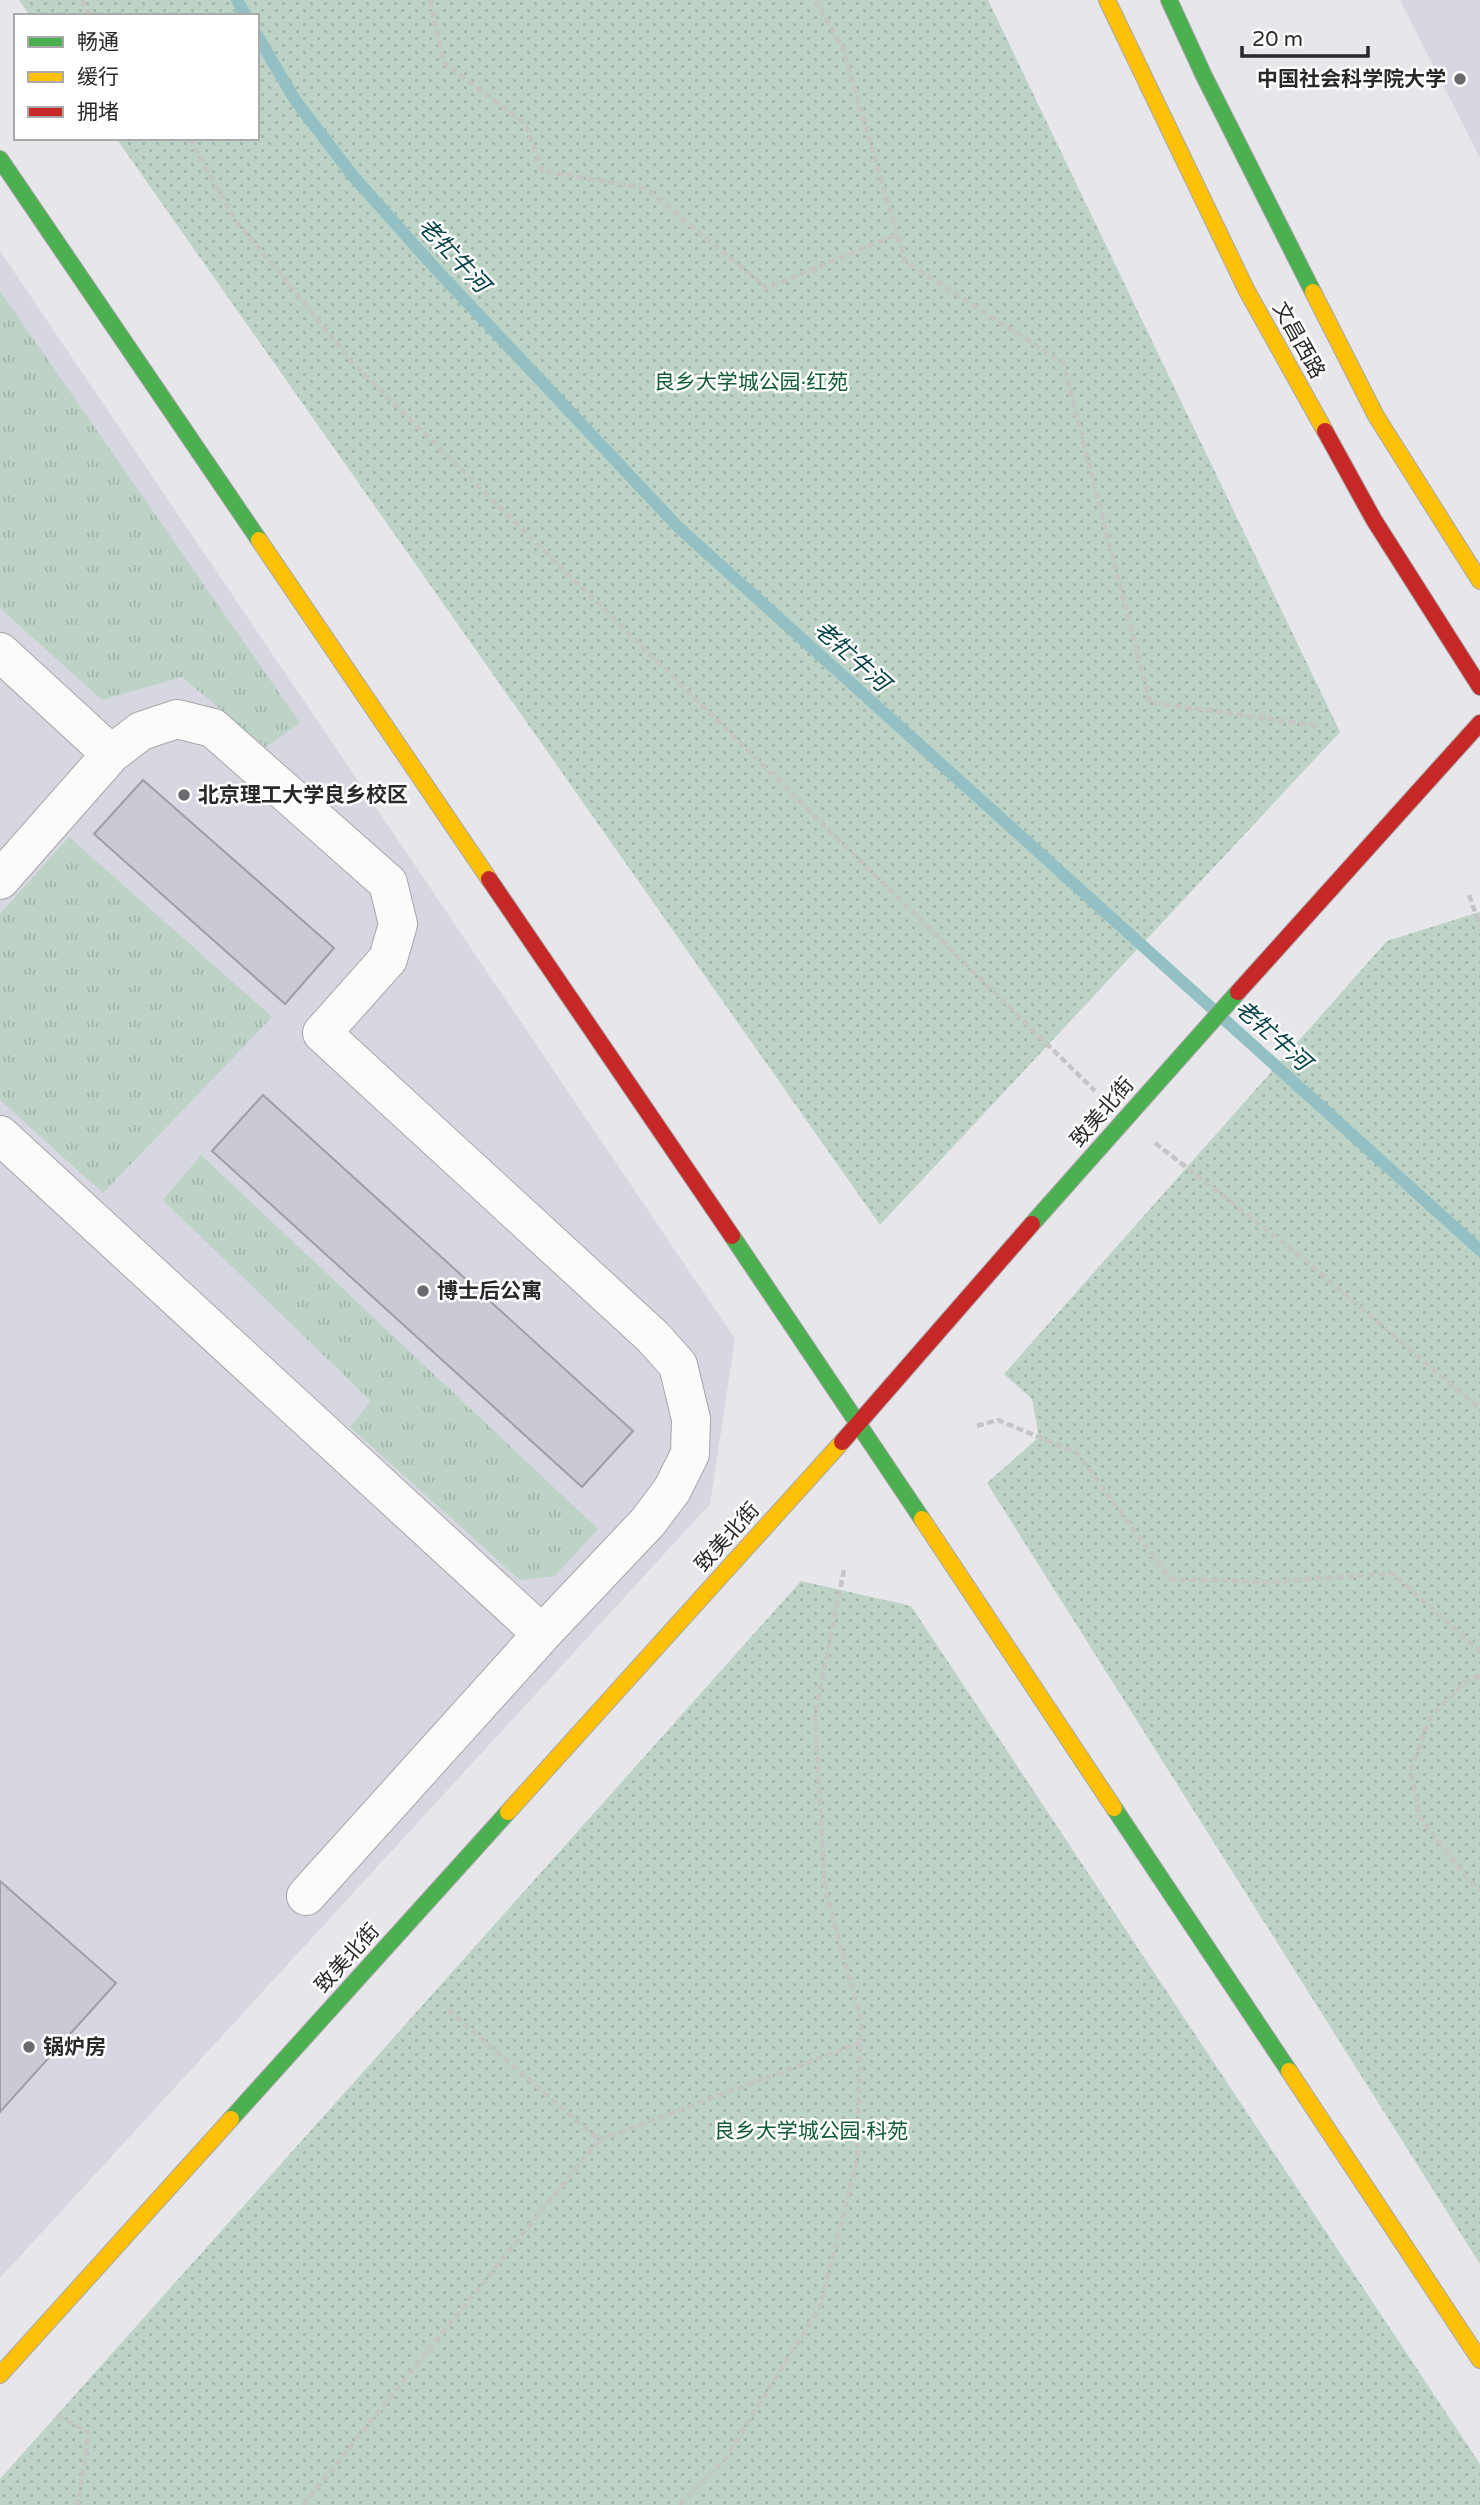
<svg xmlns="http://www.w3.org/2000/svg" width="1480" height="2505" viewBox="0 0 1480 2505" font-family="'Varela Round','Noto Sans SC',sans-serif">
	<style>
		.built { fill: #d6d7e0 }
		.grass { fill: url(#grass-tufts) }
		.park { fill: url(#park-dots) }
		.lines { fill: none; stroke-linecap: round; stroke-linejoin: round }
		.stream { stroke: #93c0c5; stroke-width: 12 }
		.building { fill: #ccc9d4; stroke: #9f9ea2; stroke-width: 2 }
		.street-casing { stroke: #a6a6a9; stroke-width: 40 }
		.fast-casing { stroke: #a6a6a9; stroke-width: 18 }
		.slow-casing { stroke: #a6a6a9; stroke-width: 18 }
		.jam-casing { stroke: #a6a6a9; stroke-width: 18 }
		.path { stroke: #c5c5c6; stroke-width: 4.5; stroke-dasharray: 7 3.5; stroke-linecap: butt }
		.street { stroke: #fbfbfc; stroke-width: 38 }
		.fast { stroke: #4caf50; stroke-width: 16 }
		.slow { stroke: #ffc107; stroke-width: 16 }
		.jam { stroke: #c62828; stroke-width: 16 }
		.poi-dot { fill: #6a6b6e; stroke: #fff; stroke-width: 2.5 }
		.labels { text-anchor: middle; stroke-width: 5; stroke-linejoin: round; paint-order: stroke }
		.poi-label { font-size: 21px; font-weight: bold; fill: #28292b; stroke: #fff; text-anchor: start }
		.street-label { font-size: 21px; fill: #28292b; stroke: #fff }
		.park-label { font-size: 21px; fill: #115c36; stroke: #fff }
		.water-label { font-size: 23px; font-style: italic; fill: #034045; stroke: #fff }
	</style>
	<defs>
		<pattern id="grass-tufts" width="24" height="20" patternUnits="userSpaceOnUse" patternTransform="scale(1.75)"><rect width="24" height="20" fill="#bcd3c6"/><path d="M3 7l-1-3M5 7V3M7 7l1-3M15 17l-1-3M17 17v-4M19 17l1-3" fill="none" stroke="#a2b5aa"/></pattern>
		<pattern id="park-dots" width="8" height="8" patternUnits="userSpaceOnUse" patternTransform="scale(1.75)"><rect width="8" height="8" fill="#bcd3c6"/><path d="M2 2h.1M6 6h.1" fill="none" stroke="#a2b5aa" stroke-width="1.8" stroke-linecap="round"/></pattern>
	</defs>
	<rect width="100%" height="100%" fill="#e6e6eb"/>
	<path class="built" d="M1400,0H1480V158Z
		M0,251L735,1339L710,1504L0,2278Z"/>
	<path class="grass" d="M0,291L300,723L266,747L182,677L102,700L0,608Z
		M69,837L272,1017L103,1193L0,1100V914Z
		M201,1155L598,1529L555,1576L520,1580L350,1427L371,1401L163,1200Z"/>
	<path class="park" d="M19,0H988L1340,732L880,1225L116,138H257V16H30Z
		M1480,912V2264L987,1483L1039,1437L1032,1399L1004,1374L1387,941Z
		M801,1581L911,1606L1480,2464V2505H0V2479Z"/>
	<g class="lines">
		<path class="stream" d="M237,0L246,16
			M257,35L295,100L353,176L434,267L678,527L1480,1250"/>
	</g>
	<path class="building" d="M143,780L334,948L285,1004L94,834Z
		M263,1095L633,1431L582,1487L212,1151Z
		M0,1881L116,1983L0,2112Z"/>
	<g class="lines">
		<defs>
			<path id="street" d="M0,652L111,754
				M0,880L111,754L141,731L177,719L213,728L388,883L398,924L388,959L322,1033L653,1337L678,1365L691,1419L690,1454L672,1490L648,1522L542,1634L306,1896
				M0,1135L542,1634"/>
			<path id="fast" d="M1169,0L1204,76L1313,292
				M0,159L259,540
				M1032,1224L1238,992
				M732,1236L922,1519
				M1114,1808L1289,2071
				M231,2119L508,1812"/>
			<path id="slow" d="M1107,0L1247,291L1325,431
				M1313,292L1376,416L1480,581
				M259,540L489,879
				M922,1519L1114,1808
				M508,1812L842,1442
				M1289,2071L1480,2360
				M0,2375L231,2119"/>
			<path id="jam" d="M1325,431L1374,520L1480,687
				M489,879L732,1236
				M1238,992L1480,723
				M842,1442L1032,1224"/>
		</defs>
		<use href="#street" class="street-casing"/>
		<use href="#fast" class="fast-casing"/>
		<use href="#slow" class="slow-casing"/>
		<use href="#jam" class="jam-casing"/>
		<path class="path" d="M82,0L90,16
			M430,0L444,63L526,124L542,171L645,188L767,288L898,234
			M815,0L842,46L905,261L1063,363L1150,702L1319,726
			M190,138L234,218L355,365L1095,1091
			M1469,895L1480,926
			M1155,1143L1294,1251L1480,1409
			M977,1426L998,1420L1077,1453L1170,1579L1274,1582L1392,1573L1480,1651
			M1480,1676L1465,1682L1430,1718L1411,1768L1419,1816L1467,1878L1480,1891
			M448,2010L599,2140L860,2043
			M57,2415L89,2433L78,2505
			M303,2505L599,2140
			M679,2505L725,2459L820,2307L857,2160L861,2020L825,1889L815,1714L844,1570"/>
		<use href="#street" class="street"/>
		<use href="#fast" class="fast"/>
		<use href="#slow" class="slow"/>
		<use href="#jam" class="jam"/>
	</g>
	<g class="poi-dot">
		<circle cx="1460" cy="79" r="7"/>
		<circle cx="184" cy="795" r="7"/>
		<circle cx="423" cy="1291" r="7"/>
		<circle cx="29" cy="2047" r="7"/>
	</g>
	<g class="labels">
		<g class="poi-label">
			<text x="1446" y="86" text-anchor="end">中国社会科学院大学</text>
			<text x="198" y="802">北京理工大学良乡校区</text>
			<text x="437" y="1298">博士后公寓</text>
			<text x="43" y="2054">锅炉房</text>
		</g>
		<g class="street-label">
			<text transform="translate(1299 340) rotate(61)" y="7">文昌西路</text>
			<text transform="translate(1102 1112) rotate(-49)" y="7">致美北街</text>
			<text transform="translate(727 1537) rotate(-48)" y="7">致美北街</text>
			<text transform="translate(347 1958) rotate(-48)" y="7">致美北街</text>
		</g>
		<g class="park-label">
			<text x="751" y="389">良乡大学城公园·红苑</text>
			<text x="811" y="2138">良乡大学城公园·科苑</text>
		</g>
		<g class="water-label">
			<text transform="translate(454 255) rotate(47)" y="8">老牤牛河</text>
			<text transform="translate(852 656) rotate(42)" y="8">老牤牛河</text>
			<text transform="translate(1273 1035) rotate(42)" y="8">老牤牛河</text>
		</g>
	</g>
	<rect x="14" y="14" width="245" height="126" fill="#ffffff" stroke="#a9a9aa" stroke-width="2"/>
	<rect x="28" y="37" width="35" height="10" fill="#4caf50" stroke="#a9a9aa" stroke-width="2"/>
	<text x="77" y="49" font-size="21" fill="#28292b">畅通</text>
	<rect x="28" y="72" width="35" height="10" fill="#ffc107" stroke="#a9a9aa" stroke-width="2"/>
	<text x="77" y="84" font-size="21" fill="#28292b">缓行</text>
	<rect x="28" y="107" width="35" height="10" fill="#c62828" stroke="#a9a9aa" stroke-width="2"/>
	<text x="77" y="119" font-size="21" fill="#28292b">拥堵</text>
	<path d="M1242 46v10h126v-10" fill="none" stroke="#28292b" stroke-width="3.5"/>
	<text x="1252" y="46" font-size="21" fill="#28292b" stroke="#ffffff" stroke-width="5" paint-order="stroke">20 m</text>
</svg>
